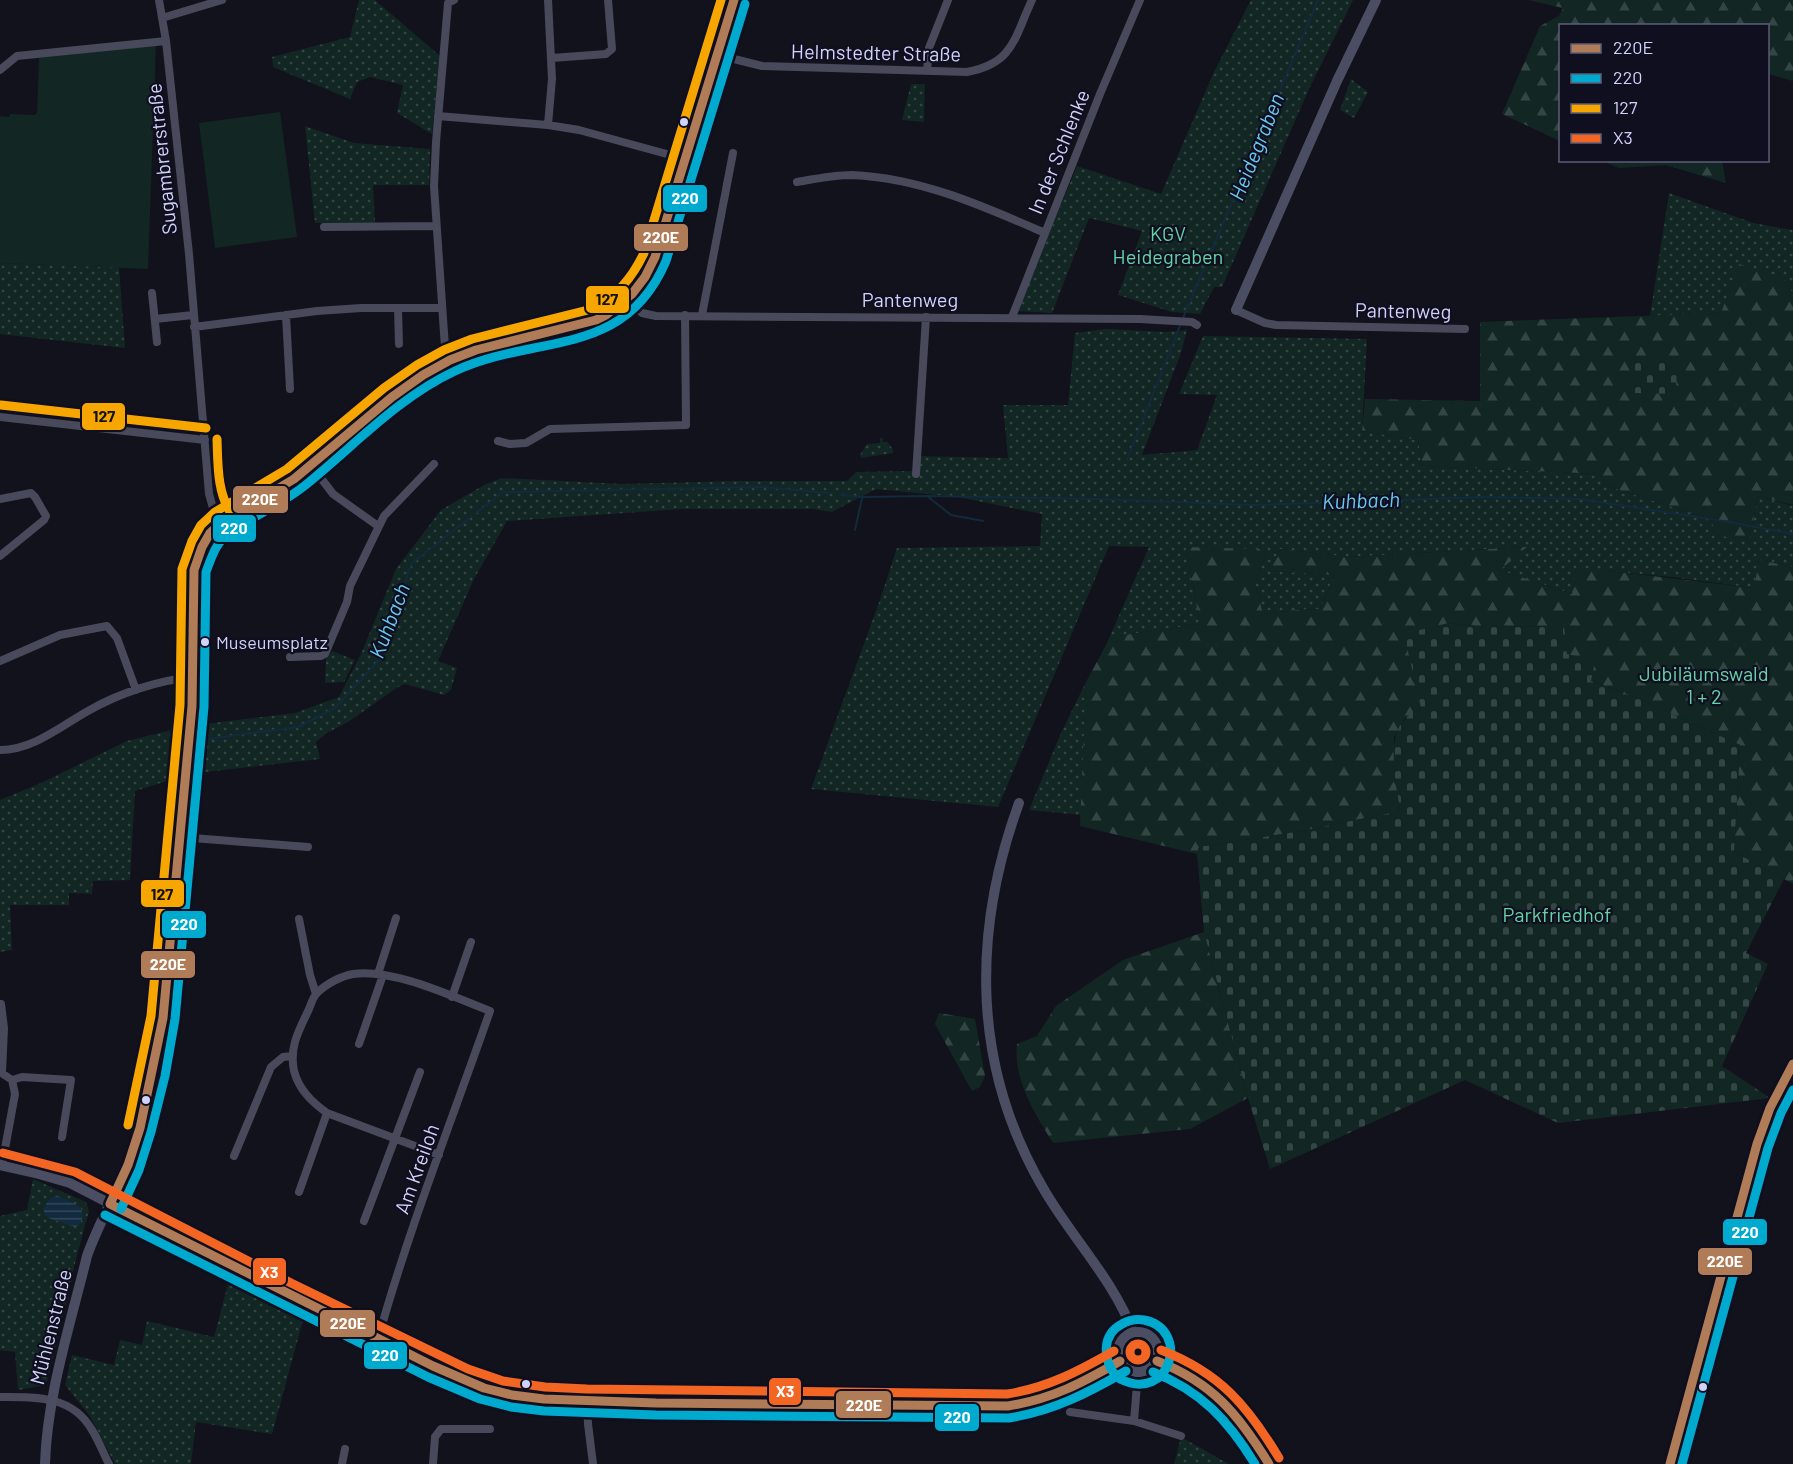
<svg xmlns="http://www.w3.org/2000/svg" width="1793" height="1464" viewBox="0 0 1793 1464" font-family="Barlow,sans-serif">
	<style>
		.green { fill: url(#green-dots) }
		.forest { fill: url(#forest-firs) }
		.cemetery { fill: url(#cemetery-stones) }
		.pitch { fill: #122623 }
		.water { fill: url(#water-rules) }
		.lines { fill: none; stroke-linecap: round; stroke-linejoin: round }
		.stream { stroke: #122a3d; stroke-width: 2 }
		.street { stroke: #484a5b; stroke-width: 8 }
		.secondary { stroke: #4b4e62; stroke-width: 10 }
		.bus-1-casing { stroke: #0f0f1f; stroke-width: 14 }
		.bus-2-casing { stroke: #0f0f1f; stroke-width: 14 }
		.bus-3-casing { stroke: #0f0f1f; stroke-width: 14 }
		.bus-4-casing { stroke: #0f0f1f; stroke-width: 14 }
		.bus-1 { stroke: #b07c57; stroke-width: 9 }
		.bus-2 { stroke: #00a9ce; stroke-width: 9 }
		.bus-3 { stroke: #f7a600; stroke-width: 9 }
		.bus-4 { stroke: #f26522; stroke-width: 9 }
		.bus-dot { fill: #d1d3fb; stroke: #0f0f1f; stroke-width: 2 }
		.labels { text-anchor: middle; stroke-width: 4.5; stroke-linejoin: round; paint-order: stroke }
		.bus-label { font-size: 18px; fill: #d1d3fb; stroke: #0f0f1f; text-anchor: start }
		.street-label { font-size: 20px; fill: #d1d3fb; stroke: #0f0f1f }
		.park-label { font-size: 20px; fill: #65d3a6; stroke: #0f0f1f }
		.water-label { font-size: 21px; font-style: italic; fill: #69c8f1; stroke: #0f0f1f }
		.line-badge { stroke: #0f0f1f; stroke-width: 2 }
		.badge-label { font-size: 16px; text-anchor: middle; font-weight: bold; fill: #fff }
		.pale-badge-label { font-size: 16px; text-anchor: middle; font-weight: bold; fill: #111 }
	</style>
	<defs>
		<pattern id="green-dots" width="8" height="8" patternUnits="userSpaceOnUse" patternTransform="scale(1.5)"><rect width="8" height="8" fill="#122623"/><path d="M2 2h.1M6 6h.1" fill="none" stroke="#334544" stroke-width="1.8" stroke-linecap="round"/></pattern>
		<pattern id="forest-firs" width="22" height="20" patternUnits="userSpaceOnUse" patternTransform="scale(1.5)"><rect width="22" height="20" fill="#122623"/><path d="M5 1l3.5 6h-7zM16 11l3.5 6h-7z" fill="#334544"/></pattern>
		<pattern id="cemetery-stones" width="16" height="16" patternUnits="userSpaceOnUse" patternTransform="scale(1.5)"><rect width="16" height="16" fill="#122623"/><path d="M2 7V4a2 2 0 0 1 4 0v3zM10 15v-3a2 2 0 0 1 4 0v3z" fill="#334544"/></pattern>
		<pattern id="water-rules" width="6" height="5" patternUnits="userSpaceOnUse" patternTransform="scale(1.5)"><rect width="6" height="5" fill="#122a3d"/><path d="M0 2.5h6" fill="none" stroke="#33485a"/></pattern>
	</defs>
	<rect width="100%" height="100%" fill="#12121c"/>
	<path class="green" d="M359,0H375L440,56L432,134L397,113L403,85L370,77L357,82L350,99L273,67L272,57L350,37Z
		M1251,0H1353L1309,89L1222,287H1214L1200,314L1172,312L1118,295L1142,231L1089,218L1052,313L1017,311L1077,166L1161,194L1214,72Z
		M1351,79L1368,92L1354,118L1340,110Z
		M911,84H925L924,122L902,120Z
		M305,126L354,143L430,149L429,185H373L375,223H315Z
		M1669,193L1753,223L1793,230V294L1784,278L1722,313L1650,316Z
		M0,263L119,267L125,348L0,334Z
		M1106,329L1166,332L1187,330L1181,353L1142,455L1197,450L1217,395L1179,394L1203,336L1367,339L1362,431L1418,440L1423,466L1601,474L1607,486L1710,519L1749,540L1758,496L1793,506V567L1759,560L1754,588L1672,577L1576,568L1573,594L1499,570L1526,547L1348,557L1280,549L1271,571L1334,575L1320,609L1296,610L1263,614L1255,583L1266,554L1186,547L1200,624L1119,636L1106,645L1149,547L1109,546L998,807L811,789L881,597L897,548L1040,546L1042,514L958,497L876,489L832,512L813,509H682L507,521L474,579L438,661L457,668L451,690L444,695L405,684L398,687L348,722L327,733L316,742L320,759L205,772H195L135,791L130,880L93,881L92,894L69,893V905H10L12,950L0,952V800L41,783L127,741L188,726L295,713L339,697L361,654L396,569L441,510L484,485L502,478L622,484L734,481H847L856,472L913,471L914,456L1008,458L1003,405H1068L1075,333Z
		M880,438H883V442H888L893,450V453L861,458L860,455L867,444L880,443Z
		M332,651L355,660L344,682L325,683L326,659Z
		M1086,682L1081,815L1029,810L1061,733Z
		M33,1179L86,1202L89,1211L77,1255L47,1382L41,1386L18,1390L15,1352L0,1350V1216L27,1210Z
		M230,1276L305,1313L272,1434L196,1422L191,1464H115L90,1416L65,1385L72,1355L114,1365L120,1340L142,1345L147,1321L214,1337Z
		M1181,1437L1229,1464H1174Z"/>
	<path class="forest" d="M1528,0H1793V81L1768,74V26H1560V141L1502,114L1540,26L1559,16L1563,8Z
		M1603,161H1722L1726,183L1666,165L1619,168Z
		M1739,264L1784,278L1793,294V505L1758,496L1749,541L1717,535L1710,519L1607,486L1601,474L1423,466L1418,440L1362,431L1365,399L1480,401V322L1721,313Z
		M1186,547L1259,549L1266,554L1255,583L1263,614L1296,610L1320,609L1334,575L1270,571L1280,549L1348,557L1527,547L1500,570L1572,594L1576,567L1754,588L1759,560L1793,567V884L1734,852L1740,745L1630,695L1591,681L1567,654L1563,626L1486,627L1448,623L1421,708L1404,719L1394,738L1395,777L1400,811L1302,831L1199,847L1197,854L1080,826L1086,682L1106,645L1118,636L1200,624Z
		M1204,932L1248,1098L1190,1129L1053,1143C1035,1113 1013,1080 1017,1044L1037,1036L1056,1006L1123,960Z
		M939,1013L975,1019L985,1076L980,1087L972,1091L935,1024Z"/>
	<path class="cemetery" d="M1633,361L1677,362L1676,394L1633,393Z
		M1448,623L1486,627L1564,626L1567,654L1595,661L1591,681L1630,695L1740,745L1734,852L1784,879L1746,953L1768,964L1722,1066L1770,1098L1558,1123L1465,1080L1270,1169L1248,1098L1204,932L1197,854L1199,847L1302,831L1400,811C1397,786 1385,739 1405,719C1409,714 1416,711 1421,708L1404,634Z"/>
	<path class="pitch" d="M156,45L148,269L0,263V116L9,117L10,114L34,115L37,113L39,58Z
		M280,112L297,237L215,248L199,123Z"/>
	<path class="water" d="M57,1196L70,1201L81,1208L83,1216L80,1224L75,1227L51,1219L44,1215V1208L49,1199Z"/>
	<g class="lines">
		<path class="stream" d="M1183,318L1318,0
			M1127,460L1181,323
			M840,495L862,497L927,496L1096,499L1255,505L1485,497L1580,499L1729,522L1793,534
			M927,496L951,515L983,521
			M476,513L503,492L761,487L829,493
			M855,530L862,498
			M200,740L298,727L335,708L381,658L411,564L472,516"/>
		<path class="street" d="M159,0L166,41L189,254L209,494L213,508L222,522
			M548,0L552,79L548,125
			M162,18L222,0
			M718,55L762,66L967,72C1014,63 1014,38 1032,0
			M552,58L606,54L612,49L608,0
			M0,70L17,56L166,41
			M927,71L929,48L948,0
			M438,116L548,125L579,130L685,159
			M797,182C814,179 834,175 852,175C921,178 983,206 1045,233
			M324,227L436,226
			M152,293L157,342
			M628,301L642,313L656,316L1140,319L1192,322L1197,325
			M398,308L399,344
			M1236,310L1265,323L1276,325L1465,329
			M286,315L290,389
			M702,315L733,153
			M1012,317L1100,94L1140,0
			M155,319L193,315
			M194,327L317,311L361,308H442
			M446,362L434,186L436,142L448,3L454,0
			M0,417L205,440
			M498,441L510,444L526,443L550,429L686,425L685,315
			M311,465L333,494L378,526
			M916,474L926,317
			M0,499L31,493L35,497L46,516L44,520L0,556
			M290,657L321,656L325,654L347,602L350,586L384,516L434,464
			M0,661L60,635L107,626L117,638L136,690
			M0,750C33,750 61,726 88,711C119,693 159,680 194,677
			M180,837L308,847
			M299,919L310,975L316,994
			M378,974L396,918
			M452,997L471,942
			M1,1004L4,1028L2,1072
			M359,1044L383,975
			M0,1072L12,1080L15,1094L2,1165
			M12,1080L22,1077L71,1080L62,1137
			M234,1156L271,1067L283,1057L292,1056
			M299,1192L327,1113
			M364,1221L420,1072
			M378,1339C409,1228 452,1120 490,1011C453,997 393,968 353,974C341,976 326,984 317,993C313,997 311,1004 309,1009C299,1030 289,1047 294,1071C299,1090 312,1102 327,1113L439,1155
			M0,1397C35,1397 72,1395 92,1430C99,1441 103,1453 109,1464
			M587,1401L588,1424L593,1464
			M1070,1412L1134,1421L1181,1436
			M1134,1421L1138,1372
			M342,1464L345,1449
			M433,1464L435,1437L441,1429H490
			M1670,1464L1693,1385L1757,1144L1770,1108L1793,1064"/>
		<path class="secondary" d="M1236,310L1337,81L1376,0
			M1019,803C971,935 972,1070 1046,1193C1074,1240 1114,1281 1133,1332
			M0,1165L39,1174L70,1183L286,1294L433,1366L463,1380L500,1393L544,1399L587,1401L1008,1406C1057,1400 1078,1385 1120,1361
			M1118 1352a20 20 0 1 1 40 0a20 20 0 1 1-40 0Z
			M1157,1361C1167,1365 1178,1369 1187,1374C1223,1394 1248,1429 1269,1464
			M45,1464C47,1395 71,1322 87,1256C100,1219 121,1186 134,1149C149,1107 155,1062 163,1018L192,706L194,570L198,554L207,537L231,515L276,491L294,479L392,397L423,375L450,360L476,350L596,320C625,307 643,286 655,257L734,0"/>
		<defs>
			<path id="bus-1" d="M110,1204L128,1165L140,1128L163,1018L192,706L194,570L202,547L210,533L222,522L294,479L392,397L423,375L450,360L476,350L596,320L606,315L632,294L645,277L655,257L734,0
				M110,1204L433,1366L484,1388L512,1395L544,1399L656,1403L1008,1406C1052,1399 1082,1383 1120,1361
				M1157,1361C1213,1383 1238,1414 1269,1464
				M1670,1464L1757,1144L1770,1108L1793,1064"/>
			<path id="bus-2" d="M121,1209L139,1170L151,1132L165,1076L175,1019L204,707L206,572C212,556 216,543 229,532C253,517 281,504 303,487C352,448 397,398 455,371C536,333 624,360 666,261L745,4
				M105,1215L428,1377L480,1399L511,1407L544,1411L656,1415L1009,1418C1053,1411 1088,1393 1126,1371
				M1153,1372C1201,1391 1228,1420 1255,1464
				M1116,1376C1103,1360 1101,1335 1122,1324C1129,1320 1137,1319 1144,1320C1191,1329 1171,1404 1120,1379
				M1682,1464L1768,1148L1781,1113L1793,1090"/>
			<path id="bus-3" d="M1,405L206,428
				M217,439C218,466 217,493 232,515
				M128,1125L151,1016L180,705L182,569L192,541L201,525L215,512L287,469L384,388L417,365L444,350L472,339L592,309C617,296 632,278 644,253L721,0"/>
			<path id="bus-4" d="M3,1153L75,1172L291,1283L468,1369L503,1381L545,1387L587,1389L1007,1394C1047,1388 1079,1371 1114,1351
				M1130 1352a8 8 0 1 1 16 0a8 8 0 1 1-16 0Z
				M1161,1350C1220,1373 1247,1405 1279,1458"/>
		</defs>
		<use href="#bus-1" class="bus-1-casing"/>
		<use href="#bus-2" class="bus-2-casing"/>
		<use href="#bus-3" class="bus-3-casing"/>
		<use href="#bus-4" class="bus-4-casing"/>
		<use href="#bus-1" class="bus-1"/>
		<use href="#bus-2" class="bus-2"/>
		<use href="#bus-3" class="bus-3"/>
		<use href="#bus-4" class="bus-4"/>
	</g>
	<g class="bus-dot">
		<circle cx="684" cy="122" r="5"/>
		<circle cx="205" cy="642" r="5"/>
		<circle cx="146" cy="1100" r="5"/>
		<circle cx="526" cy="1384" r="5"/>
		<circle cx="1703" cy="1387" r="5"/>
	</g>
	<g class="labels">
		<g class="bus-label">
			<text x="216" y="649">Museumsplatz</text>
		</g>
		<g class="street-label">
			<text transform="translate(876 53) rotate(1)" y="7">Helmstedter Straße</text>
			<text transform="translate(1059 152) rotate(-68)" y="7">In der Schlenke</text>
			<text transform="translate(162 159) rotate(-96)" y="7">Sugambrerstraße</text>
			<text x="910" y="307">Pantenweg</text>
			<text transform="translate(1403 311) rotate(1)" y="7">Pantenweg</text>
			<text transform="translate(417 1169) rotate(-70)" y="7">Am Kreiloh</text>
			<text transform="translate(51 1327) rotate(-76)" y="7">Mühlenstraße</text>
		</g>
		<g class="park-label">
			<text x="1168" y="241">KGV<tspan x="1168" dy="23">Heidegraben</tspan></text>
			<text x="1704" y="681">Jubiläumswald<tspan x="1704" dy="23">1 + 2</tspan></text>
			<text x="1557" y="922">Parkfriedhof</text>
		</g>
		<g class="water-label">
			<text transform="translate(1257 147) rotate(-68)" y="7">Heidegraben</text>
			<text transform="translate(1361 501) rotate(-2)" y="7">Kuhbach</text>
			<text transform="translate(390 621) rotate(-69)" y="7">Kuhbach</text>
		</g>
	</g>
	<g class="line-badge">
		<rect x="662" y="184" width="46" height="29" rx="6" fill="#00a9ce"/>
		<rect x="633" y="223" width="56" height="29" rx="6" fill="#b07c57"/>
		<rect x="585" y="285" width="45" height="29" rx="6" fill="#f7a600"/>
		<rect x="81" y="402" width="45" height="29" rx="6" fill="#f7a600"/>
		<rect x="232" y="485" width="57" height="29" rx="6" fill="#b07c57"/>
		<rect x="212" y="514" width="45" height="29" rx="6" fill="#00a9ce"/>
		<rect x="140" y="879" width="45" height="29" rx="6" fill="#f7a600"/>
		<rect x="161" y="910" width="46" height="29" rx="6" fill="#00a9ce"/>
		<rect x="140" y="950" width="56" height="29" rx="6" fill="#b07c57"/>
		<rect x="1722" y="1218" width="46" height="28" rx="6" fill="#00a9ce"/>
		<rect x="1697" y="1247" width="56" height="29" rx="6" fill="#b07c57"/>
		<rect x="252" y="1257" width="35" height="29" rx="6" fill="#f26522"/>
		<rect x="319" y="1309" width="57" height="29" rx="6" fill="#b07c57"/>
		<rect x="363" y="1341" width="45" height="29" rx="6" fill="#00a9ce"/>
		<rect x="768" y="1377" width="34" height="29" rx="6" fill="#f26522"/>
		<rect x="835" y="1390" width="57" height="29" rx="6" fill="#b07c57"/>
		<rect x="934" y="1403" width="46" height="29" rx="6" fill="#00a9ce"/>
	</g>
	<g class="badge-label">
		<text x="685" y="204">220</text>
		<text x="661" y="243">220E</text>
		<text x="260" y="505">220E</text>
		<text x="234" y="534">220</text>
		<text x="184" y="930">220</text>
		<text x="168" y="970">220E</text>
		<text x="1745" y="1238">220</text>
		<text x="1725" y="1267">220E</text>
		<text x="269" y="1278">X3</text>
		<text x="348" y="1329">220E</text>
		<text x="385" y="1361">220</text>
		<text x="785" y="1397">X3</text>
		<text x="864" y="1411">220E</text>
		<text x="957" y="1423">220</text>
	</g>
	<g class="pale-badge-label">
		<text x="607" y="305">127</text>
		<text x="104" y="422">127</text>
		<text x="162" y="900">127</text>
	</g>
	<rect x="1559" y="24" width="210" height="138" fill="#0f0f1f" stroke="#5d5d77" stroke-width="1.5"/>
	<rect x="1571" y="44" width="30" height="9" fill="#b07c57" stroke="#5d5d77" stroke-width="1.5"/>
	<text x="1613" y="54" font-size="18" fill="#d1d3fb">220E</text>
	<rect x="1571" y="74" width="30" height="9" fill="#00a9ce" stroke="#5d5d77" stroke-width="1.5"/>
	<text x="1613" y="84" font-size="18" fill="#d1d3fb">220</text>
	<rect x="1571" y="104" width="30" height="9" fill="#f7a600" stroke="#5d5d77" stroke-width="1.5"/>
	<text x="1613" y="114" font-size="18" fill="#d1d3fb">127</text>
	<rect x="1571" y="134" width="30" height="9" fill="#f26522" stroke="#5d5d77" stroke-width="1.5"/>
	<text x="1613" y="144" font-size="18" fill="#d1d3fb">X3</text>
</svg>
